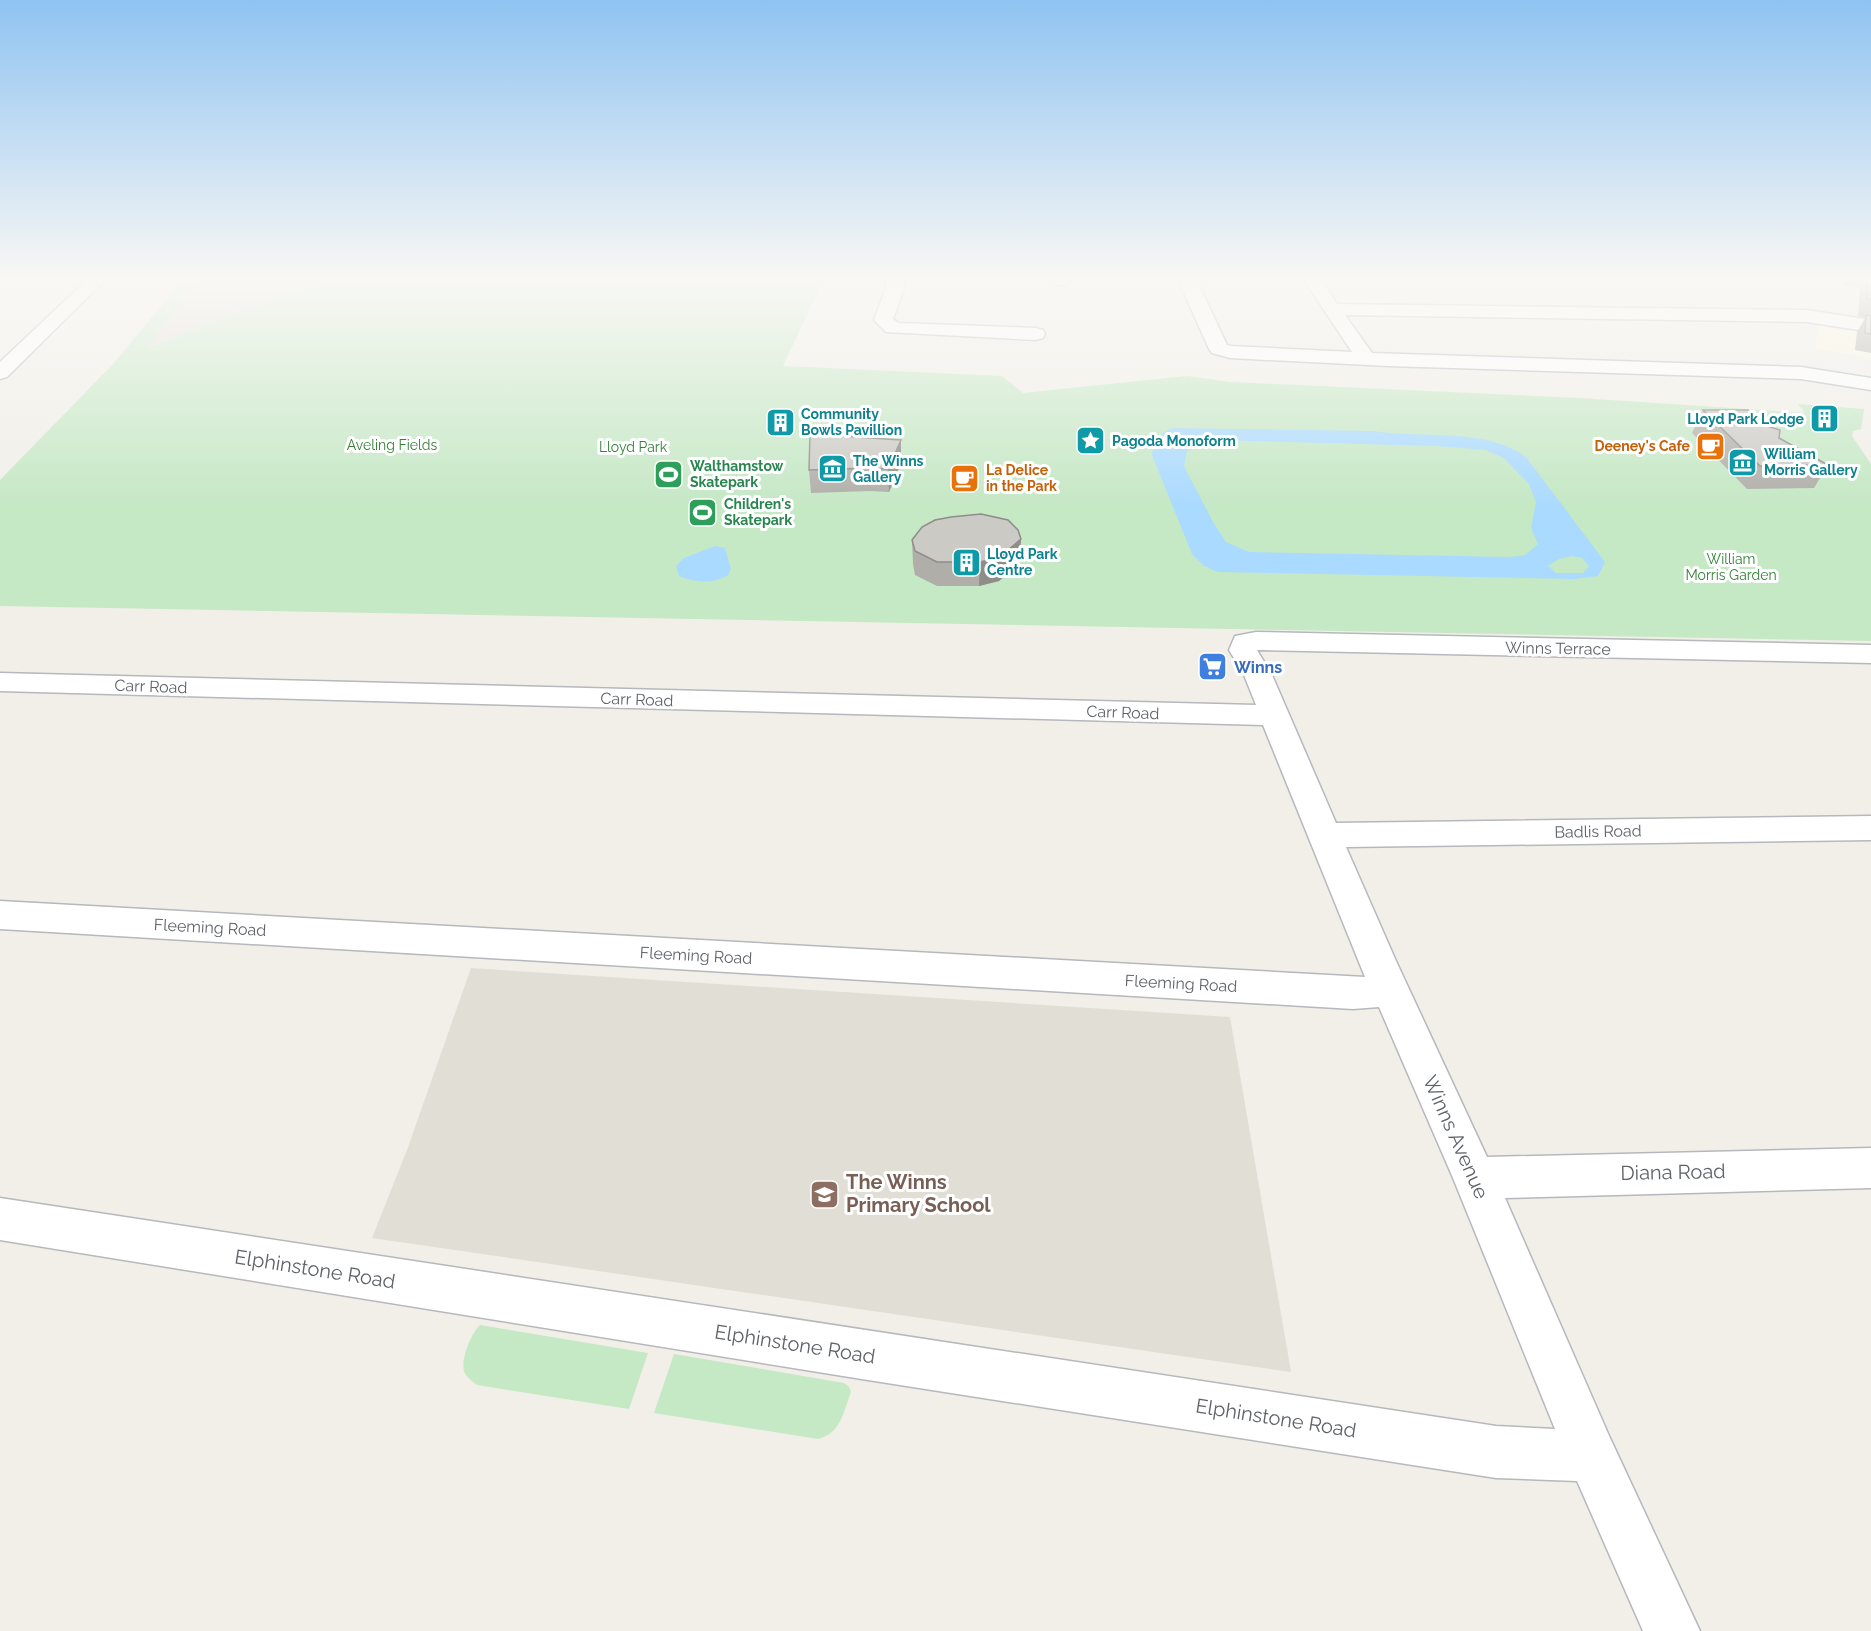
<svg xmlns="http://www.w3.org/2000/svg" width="1871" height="1631" viewBox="0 0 1871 1631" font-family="Raleway,sans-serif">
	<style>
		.commercial { fill: #fef7e0 }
		.education { fill: #e1ded6 }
		.green { fill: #c5e8c5 }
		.water { fill: #aadaff; fill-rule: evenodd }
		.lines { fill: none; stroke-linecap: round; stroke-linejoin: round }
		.minor-casing { stroke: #b5b8bc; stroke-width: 3 }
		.minor { fill: #fff; fill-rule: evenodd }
		.wall { fill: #afaea9 }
		.shaded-wall { fill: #8f8d8a }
		.building { fill: #cccac5; stroke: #8f8d8a; stroke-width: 1.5 }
		.labels { text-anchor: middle; stroke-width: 6; stroke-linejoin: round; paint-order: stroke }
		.far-culture-label { font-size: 14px; font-weight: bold; fill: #0d838f; stroke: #fff; text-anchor: start }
		.far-park-label { font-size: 14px; fill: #348238; stroke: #fff }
		.far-food-label { font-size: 14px; font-weight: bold; fill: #c56008; stroke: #fff; text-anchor: end }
		.far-leisure-label { font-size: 14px; font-weight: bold; fill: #27864d; stroke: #fff; text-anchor: start }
		.street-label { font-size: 16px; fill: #5f6368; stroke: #fff }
		.shop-label { font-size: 16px; font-weight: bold; fill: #366cbe; stroke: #fff; text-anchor: start }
		.near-street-label { font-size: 20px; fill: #5f6368; stroke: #fff }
		.near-education-label { font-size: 20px; font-weight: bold; fill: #785e54; stroke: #fff; text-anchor: start }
	</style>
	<rect width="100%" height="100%" fill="#f1efe8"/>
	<path class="commercial" d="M1784,277H1871V291L1822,283H1793Z
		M1820,321L1871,331V358L1815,348Z"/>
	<path class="education" d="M199,277H326L147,348Z
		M471,968L1230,1017L1291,1372L372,1238L407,1150Z"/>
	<path class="green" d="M182,277H199L148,348L326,277H825L783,366L1002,376L1023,393L1187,376L1230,382L1579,398L1805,413L1798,404L1864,409L1861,429L1853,431L1852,436L1871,464V641L0,606V480L114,363L176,288Z
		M480,1325L648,1353L629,1409L477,1385C472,1381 466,1377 464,1371C461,1358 471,1334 480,1325Z
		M674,1354L844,1383L849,1387L851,1392C843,1413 841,1433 818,1439L654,1413Z"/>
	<path class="water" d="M1173,428L1374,431C1422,439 1486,427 1526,457L1605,562L1598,576L1574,579L1218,572L1204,566L1192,554L1152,455C1155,440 1158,433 1173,428ZM1215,440L1438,446L1486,450L1504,458L1529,484L1536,502L1531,528L1538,544L1525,555L1511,557L1249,552L1226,542L1213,522L1184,466L1187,451ZM1572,556L1582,558L1589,566L1583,573H1556L1548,566L1559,559Z
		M715,546L725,548L731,569L728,575C712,585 695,582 679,576L676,566L684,558Z"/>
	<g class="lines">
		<defs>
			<path id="minor" d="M90,277H108L7,377L0,379V362Z
				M887,277H905L904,288L893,319L898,323L1036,328L1043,330L1045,334L1043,338L1036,340L886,332L874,320L886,288Z
				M1050,277H1067L1070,281L1067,285H1055Z
				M1177,277H1195L1227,345L1231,346L1352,352L1302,277H1319L1337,304L1807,310L1871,320V332L1807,322L1345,315L1372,353L1801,367L1871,378V390L1801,379L1388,366L1230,358L1212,353L1209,349Z
				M1256,632L1871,645V663L1257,650L1272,675L1336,823L1871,816V840L1346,847L1396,961L1487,1157L1871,1148V1188L1505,1198L1610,1438L1700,1631H1643L1577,1481L1496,1478L868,1380L0,1240V1198L1496,1426L1555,1429L1453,1178L1379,1007L1353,1009L0,929V901L1365,977L1263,725L0,691V673L1256,705L1244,675L1229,650L1235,636Z"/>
		</defs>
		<use href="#minor" class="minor-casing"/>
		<use href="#minor" class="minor"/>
	</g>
	<path class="wall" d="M1831,277H1871V353L1855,350L1857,332L1865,318L1858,316L1860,288L1842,285L1843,279Z
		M1703,410L1764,425L1779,438L1828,465L1814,488L1747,489L1692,433Z
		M901,440V463L889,492L870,491L811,493L809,470Z
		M1021,539L1019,563L999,581L979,586H937L915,575L913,564L912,540Z"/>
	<path class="shaded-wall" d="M901,440V463L889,492L888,469Z
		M1021,539L1019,563L999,581L979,586L980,562Z"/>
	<path class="building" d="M1868,277H1871V300L1867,299Z
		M1866,315L1871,316V334L1865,333Z
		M1703,410H1748L1764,425L1780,430L1779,438L1828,465L1760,466Z
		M810,434L901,440L888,469L869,468L809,470Z
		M981,514L1008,520L1018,530L1021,539L1000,557L980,562H937L915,551L912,540L922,527L935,520L951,517Z"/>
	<linearGradient id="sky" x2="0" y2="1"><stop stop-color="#8fc3f1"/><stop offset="0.55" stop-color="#f9f8f5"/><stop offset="1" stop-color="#f9f8f5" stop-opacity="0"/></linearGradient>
	<rect width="1871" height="506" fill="url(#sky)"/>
	<defs>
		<symbol id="building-square" viewBox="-11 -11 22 22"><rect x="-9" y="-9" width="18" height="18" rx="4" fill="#0f9aa8" stroke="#fff"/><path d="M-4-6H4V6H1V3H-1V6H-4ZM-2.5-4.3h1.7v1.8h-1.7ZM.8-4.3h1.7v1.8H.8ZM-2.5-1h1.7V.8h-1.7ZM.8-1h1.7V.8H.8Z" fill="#fff"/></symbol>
		<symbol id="sight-square" viewBox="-11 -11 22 22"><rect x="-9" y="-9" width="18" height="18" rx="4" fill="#0f9aa8" stroke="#fff"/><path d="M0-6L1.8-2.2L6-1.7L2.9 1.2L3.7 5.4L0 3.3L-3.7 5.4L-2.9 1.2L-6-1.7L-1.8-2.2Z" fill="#fff"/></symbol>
		<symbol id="cafe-square" viewBox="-11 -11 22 22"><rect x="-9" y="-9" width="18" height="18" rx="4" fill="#e8710a" stroke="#fff"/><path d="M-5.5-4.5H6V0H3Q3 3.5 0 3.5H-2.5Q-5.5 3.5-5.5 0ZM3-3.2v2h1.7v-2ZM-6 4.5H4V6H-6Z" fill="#fff"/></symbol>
		<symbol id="museum-square" viewBox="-11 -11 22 22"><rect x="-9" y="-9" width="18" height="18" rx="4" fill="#0f9aa8" stroke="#fff"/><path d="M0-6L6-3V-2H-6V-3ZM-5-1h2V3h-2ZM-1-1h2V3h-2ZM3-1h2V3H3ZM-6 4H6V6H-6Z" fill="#fff"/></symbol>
		<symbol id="stadium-square" viewBox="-11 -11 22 22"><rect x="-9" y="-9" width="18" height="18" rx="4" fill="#2e9e5b" stroke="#fff"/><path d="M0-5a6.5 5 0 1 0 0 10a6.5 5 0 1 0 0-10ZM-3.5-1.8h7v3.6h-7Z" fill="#fff"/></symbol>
		<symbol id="supermarket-square" viewBox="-11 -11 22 22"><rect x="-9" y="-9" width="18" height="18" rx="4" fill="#3f7fe0" stroke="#fff"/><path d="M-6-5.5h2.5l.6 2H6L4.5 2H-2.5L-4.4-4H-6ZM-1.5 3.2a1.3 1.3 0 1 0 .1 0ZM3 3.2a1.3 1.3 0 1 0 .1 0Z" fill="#fff"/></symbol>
		<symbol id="school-square" viewBox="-11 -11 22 22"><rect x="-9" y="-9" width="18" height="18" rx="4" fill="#8d6e63" stroke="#fff"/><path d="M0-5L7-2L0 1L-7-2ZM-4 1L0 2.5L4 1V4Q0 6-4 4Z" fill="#fff"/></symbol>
	</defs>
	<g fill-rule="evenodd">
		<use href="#building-square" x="1808" y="402" width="33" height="33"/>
		<use href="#building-square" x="764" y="406" width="33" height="33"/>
		<use href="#sight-square" x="1074" y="424" width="33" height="33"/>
		<use href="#cafe-square" x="1694" y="430" width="33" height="33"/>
		<use href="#museum-square" x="1726" y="446" width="33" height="33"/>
		<use href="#museum-square" x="816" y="452" width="33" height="33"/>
		<use href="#stadium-square" x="652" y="458" width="33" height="33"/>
		<use href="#cafe-square" x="948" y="462" width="33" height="33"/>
		<use href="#stadium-square" x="686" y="496" width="33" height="33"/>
		<use href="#building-square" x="950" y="546" width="33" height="33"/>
		<use href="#supermarket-square" x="1196" y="650" width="33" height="33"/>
		<use href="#school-square" x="808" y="1178" width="33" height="33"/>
	</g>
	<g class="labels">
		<g class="far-culture-label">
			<text x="801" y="419">Community<tspan x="801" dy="16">Bowls Pavillion</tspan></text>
			<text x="1804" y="424" text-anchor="end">Lloyd Park Lodge</text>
			<text x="1112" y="446">Pagoda Monoform</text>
			<text x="1764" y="459">William<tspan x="1764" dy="16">Morris Gallery</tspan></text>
			<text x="853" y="466">The Winns<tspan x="853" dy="16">Gallery</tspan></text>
			<text x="987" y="559">Lloyd Park<tspan x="987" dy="16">Centre</tspan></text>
		</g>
		<g class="far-park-label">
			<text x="392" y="450">Aveling Fields</text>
			<text x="633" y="452">Lloyd Park</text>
			<text x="1731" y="564">William<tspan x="1731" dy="16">Morris Garden</tspan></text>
		</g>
		<g class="far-food-label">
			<text x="1690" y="451">Deeney's Cafe</text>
			<text x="986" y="475" text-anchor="start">La Delice<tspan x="986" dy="16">in the Park</tspan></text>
		</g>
		<g class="far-leisure-label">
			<text x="690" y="471">Walthamstow<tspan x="690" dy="16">Skatepark</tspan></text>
			<text x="724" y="509">Children's<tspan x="724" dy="16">Skatepark</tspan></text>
		</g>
		<g class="street-label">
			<text transform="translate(1558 648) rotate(1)" y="6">Winns Terrace</text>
			<text transform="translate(151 686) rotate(2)" y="6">Carr Road</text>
			<text transform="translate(637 699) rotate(2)" y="6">Carr Road</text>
			<text transform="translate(1123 712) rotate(2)" y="6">Carr Road</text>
			<text transform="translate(1598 831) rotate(-1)" y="6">Badlis Road</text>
			<text transform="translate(210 927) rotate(3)" y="6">Fleeming Road</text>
			<text transform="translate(696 955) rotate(3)" y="6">Fleeming Road</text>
			<text transform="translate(1181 983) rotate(3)" y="6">Fleeming Road</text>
		</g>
		<g class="shop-label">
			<text x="1234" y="673">Winns</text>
		</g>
		<g class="near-street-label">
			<text transform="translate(1456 1137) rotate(66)" y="7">Winns Avenue</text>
			<text transform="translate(1673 1172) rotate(-1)" y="7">Diana Road</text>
			<text transform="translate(315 1269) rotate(9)" y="7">Elphinstone Road</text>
			<text transform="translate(795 1344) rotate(9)" y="7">Elphinstone Road</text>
			<text transform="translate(1276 1418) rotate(9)" y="7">Elphinstone Road</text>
		</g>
		<g class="near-education-label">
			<text x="846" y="1189">The Winns<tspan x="846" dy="23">Primary School</tspan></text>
		</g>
	</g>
</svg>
